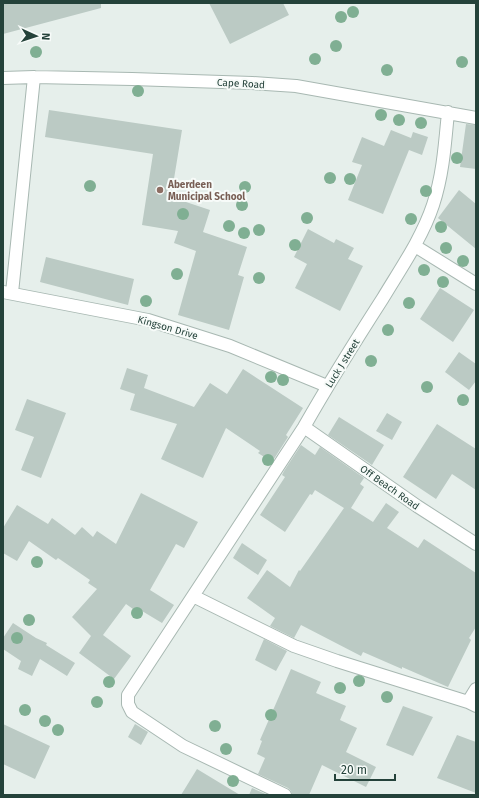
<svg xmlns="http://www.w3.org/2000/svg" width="479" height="798" viewBox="0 0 479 798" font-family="'Fira Sans',sans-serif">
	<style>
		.building { fill: #bbcac4 }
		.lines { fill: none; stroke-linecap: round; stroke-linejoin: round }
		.minor-casing { stroke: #a8b8b2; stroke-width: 14 }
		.minor { stroke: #fff; stroke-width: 12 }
		.tree { fill: #80af93 }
		.education-dot { fill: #8d6e63; stroke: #f7fbf9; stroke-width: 1.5 }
		.labels { text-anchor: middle; stroke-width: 4; stroke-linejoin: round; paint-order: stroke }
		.street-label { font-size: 10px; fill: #24423a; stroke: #f7fbf9 }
		.education-label { font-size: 10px; font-weight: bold; fill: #785e54; stroke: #f7fbf9; text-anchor: start }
	</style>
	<rect width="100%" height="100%" fill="#e6efeb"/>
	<path class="building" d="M3,3H101V8L3,34Z
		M209,3H283L289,15L230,44Z
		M49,110L182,130L171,197L210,210L203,232L247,247L238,275L244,277L229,330L178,315L196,251L174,243L178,231L142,225L153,154L45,137Z
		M466,124L476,125V169L460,167Z
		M391,130L411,138L413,132L428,137L422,155L409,150L383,214L348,200L362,165L352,162L362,137L384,146Z
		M459,190L476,204V249L438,218Z
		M308,229L334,243L336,239L354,248L348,259L363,266L340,311L295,288L307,264L294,257Z
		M46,257L134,279L128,305L40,282Z
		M440,288L474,310L453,342L420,319Z
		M459,352L476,364V381L469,390L445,372Z
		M127,368L148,375L144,388L194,407L210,383L227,394L243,369L303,408L286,435L288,437L272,462L258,453L260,451L226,428L203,478L161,459L177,424L130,410L135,394L120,389Z
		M27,399L66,413L41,478L21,470L34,437L15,430Z
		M387,413L402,422L392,440L376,431Z
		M339,417L384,445L372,465L328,435Z
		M437,424L476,449V490L452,474L436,499L403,477Z
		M301,445L315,455L320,447L364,478L360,484L364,487L351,508L373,522L386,503L399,512L387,528L418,548L424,539L476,573V627L469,638L471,640L448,687L402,667V669L363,652L361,656L301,625L294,638L270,626L275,618L247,598L267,570L290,587L299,570L300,571L344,508L315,490L312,495L310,494L285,532L260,515L285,477L282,475L284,471Z
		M141,493L198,522L184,548L176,544L150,590L174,605L162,623L142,611L140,614L126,604L103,635L131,656L114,679L79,653L91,636L72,617L97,589L88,583L90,580L58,558L56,560L29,541L17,561L3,553V528L17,505L48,524L52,518L75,535L82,527L93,537L97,531L116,544Z
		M242,543L267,560L258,575L233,558Z
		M13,623L36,638L47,643L46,645L75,663L67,676L40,659L32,676L18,669L21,661L3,649V638Z
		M264,639L287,651L276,671L255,660Z
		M291,669L321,682L316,693L346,706L340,720L357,728L346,752L376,767L366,787L322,765L309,795H292L291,791L288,788L258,774L265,758L257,754L262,741L260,740Z
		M403,706L433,717L413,756L386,745Z
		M3,724L50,746L35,779L3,764Z
		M135,724L148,732L141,745L128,737Z
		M457,735L476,742V793L437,778Z
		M197,769L240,795H181Z
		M252,788L268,795H249Z"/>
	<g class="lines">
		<defs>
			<path id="minor" d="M3,78L34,77L132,79L252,83L296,86L476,118
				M415,246L476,284
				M3,292L148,320L230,346L327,386
				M12,293L34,77
				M304,427L417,506L476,544
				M193,596L294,646L337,661L468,702L476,706
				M468,702L476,689
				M285,795L183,746L132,712L128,704V695L304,427C329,383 356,340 383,298C401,268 422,238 433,205C443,175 445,144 448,112"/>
		</defs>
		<use href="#minor" class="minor-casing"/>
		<use href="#minor" class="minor"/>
	</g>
	<g class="tree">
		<circle cx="353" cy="12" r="6"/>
		<circle cx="341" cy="17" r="6"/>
		<circle cx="336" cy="46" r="6"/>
		<circle cx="36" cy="52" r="6"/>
		<circle cx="315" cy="59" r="6"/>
		<circle cx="462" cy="62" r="6"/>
		<circle cx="387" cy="70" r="6"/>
		<circle cx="138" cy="91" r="6"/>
		<circle cx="381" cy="115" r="6"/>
		<circle cx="399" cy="120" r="6"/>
		<circle cx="421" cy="123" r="6"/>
		<circle cx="457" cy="158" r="6"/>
		<circle cx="330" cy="178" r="6"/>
		<circle cx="350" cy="179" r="6"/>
		<circle cx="90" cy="186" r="6"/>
		<circle cx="245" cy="187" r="6"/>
		<circle cx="426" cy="191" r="6"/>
		<circle cx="242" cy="205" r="6"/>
		<circle cx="183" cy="214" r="6"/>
		<circle cx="307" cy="218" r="6"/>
		<circle cx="411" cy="219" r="6"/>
		<circle cx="229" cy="226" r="6"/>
		<circle cx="441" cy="227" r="6"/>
		<circle cx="259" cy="230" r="6"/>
		<circle cx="244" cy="233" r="6"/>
		<circle cx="295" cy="245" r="6"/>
		<circle cx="446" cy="248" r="6"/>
		<circle cx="463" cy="261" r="6"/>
		<circle cx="424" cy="270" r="6"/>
		<circle cx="177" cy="274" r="6"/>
		<circle cx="259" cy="278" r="6"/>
		<circle cx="443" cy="282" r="6"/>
		<circle cx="146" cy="301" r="6"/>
		<circle cx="409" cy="303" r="6"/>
		<circle cx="388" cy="330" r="6"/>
		<circle cx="371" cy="361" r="6"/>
		<circle cx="271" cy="377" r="6"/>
		<circle cx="283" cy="380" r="6"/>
		<circle cx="427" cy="387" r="6"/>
		<circle cx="463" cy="400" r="6"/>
		<circle cx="268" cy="460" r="6"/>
		<circle cx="37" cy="562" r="6"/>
		<circle cx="137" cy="613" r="6"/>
		<circle cx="29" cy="620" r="6"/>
		<circle cx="17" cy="638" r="6"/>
		<circle cx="359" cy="681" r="6"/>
		<circle cx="109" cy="682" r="6"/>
		<circle cx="340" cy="688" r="6"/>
		<circle cx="387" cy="697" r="6"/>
		<circle cx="97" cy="702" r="6"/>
		<circle cx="25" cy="710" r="6"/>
		<circle cx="271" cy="715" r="6"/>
		<circle cx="45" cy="721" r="6"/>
		<circle cx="215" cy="726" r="6"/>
		<circle cx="58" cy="730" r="6"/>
		<circle cx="226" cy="749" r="6"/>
		<circle cx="233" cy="781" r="6"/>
	</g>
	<circle class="education-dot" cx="160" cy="190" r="4"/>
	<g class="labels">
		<g class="street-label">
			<text transform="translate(241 83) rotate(3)" y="4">Cape Road</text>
			<text transform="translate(168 327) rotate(16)" y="4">Kingson Drive</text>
			<text transform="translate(342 363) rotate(-58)" y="4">Luck J street</text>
			<text transform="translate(390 487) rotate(35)" y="4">Off Beach Road</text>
		</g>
		<g class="education-label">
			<text x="168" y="188">Aberdeen<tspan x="168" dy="12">Municipal School</tspan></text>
		</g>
	</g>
	<rect width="479" height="798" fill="none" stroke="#24423a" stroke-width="8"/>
	<g transform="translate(36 36) rotate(93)" stroke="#f7fbf9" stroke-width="3" paint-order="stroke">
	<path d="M0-3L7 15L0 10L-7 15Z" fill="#24423a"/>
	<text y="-6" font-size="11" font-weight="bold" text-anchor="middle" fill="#24423a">N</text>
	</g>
	<path d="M335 774v6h60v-6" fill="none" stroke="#24423a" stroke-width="2"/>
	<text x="341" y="774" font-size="12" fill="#24423a" stroke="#f7fbf9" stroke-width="3" paint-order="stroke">20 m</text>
</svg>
